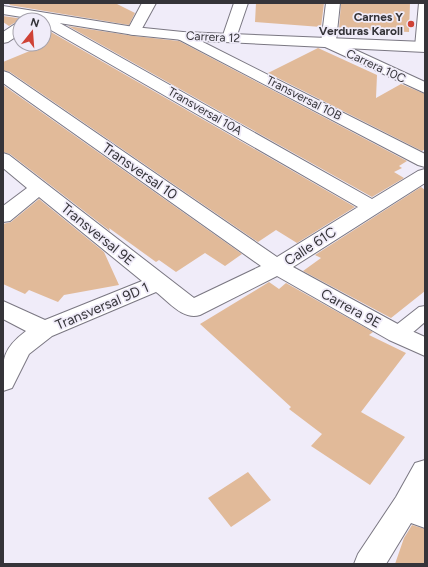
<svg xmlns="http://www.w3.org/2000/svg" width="428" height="567" viewBox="0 0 428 567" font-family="Figtree,sans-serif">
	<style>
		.building { fill: #e1ba99 }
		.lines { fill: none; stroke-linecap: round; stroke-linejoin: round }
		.service-casing { stroke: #7a7782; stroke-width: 2 }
		.minor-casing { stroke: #7a7782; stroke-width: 2 }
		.secondary-casing { stroke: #7a7782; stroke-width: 2 }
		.service { fill: #fff; fill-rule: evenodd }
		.minor { fill: #fff; fill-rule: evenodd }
		.secondary { fill: #fff; fill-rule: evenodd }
		.poi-dot { fill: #cf4236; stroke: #f0ecf9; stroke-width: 1.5 }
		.labels { text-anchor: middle; stroke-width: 3.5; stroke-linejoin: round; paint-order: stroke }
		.far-poi-label { font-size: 12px; font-weight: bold; fill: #353439; stroke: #f0ecf9; text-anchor: end }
		.far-street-label { font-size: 12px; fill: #353439; stroke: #f0ecf9 }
		.street-label { font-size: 14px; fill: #353439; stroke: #f0ecf9 }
	</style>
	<rect width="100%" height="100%" fill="#f0ecf9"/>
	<path class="building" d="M11,3H115L135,13L129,25L9,5Z
		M256,3H324L321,27L255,22Z
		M341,3H410L409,32L339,29Z
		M3,16L31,20H20V22L14,23L9,26L3,22Z
		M68,26L134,36L179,41L407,161L399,166L402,168L394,172L404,178L372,197Z
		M44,28L355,207L297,243L276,230L258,242L10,72L3,70V62L37,48L32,44H44Z
		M318,48L377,75L376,98L401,84L425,94V149L422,151L268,73Z
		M3,85L242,254L225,266L205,253L176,272L159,260L156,262L109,228L110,231L10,154L3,152Z
		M421,187L425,190V291L391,318L303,271L321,258L315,255Z
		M39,199L104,252L119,285L64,295L58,302L29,290L25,294L3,284V224L11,222Z
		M269,282L279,289L286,283L373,332L369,335L406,353L361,412L405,437L370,485L311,446L322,434L289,409L291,407L200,324Z
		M248,472L271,500L231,527L208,498Z
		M412,525L425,529V564H395L404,538Z"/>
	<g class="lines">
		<defs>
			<path id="service" d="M425,306V322C415,330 404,343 391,339L388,334L391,329L419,307Z"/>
			<path id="minor" d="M142,3H156L139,34L134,35L129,34L127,31Z
				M234,3H248L236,38L234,41L229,42L224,41L222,38Z
				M326,3H340L336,41L425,82V93L323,46L321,43Z
				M419,3H425V51L418,50L415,47Z
				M37,12L42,13L372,199L418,171L425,169V183L293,267L405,328L425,337V356L389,340L277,276L200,315C183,320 170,303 156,292L52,336L29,354L12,388L3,391C3,360 0,351 26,331L3,319V301L45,320L142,281L39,197L10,221L3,222V206L27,188L3,168V153L9,155L194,298L261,266L3,83V71L9,73L277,257L358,207L44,26V20L32,19L30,16L32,13Z
				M20,23V34L8,42L3,43V32L15,24Z
				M183,32L425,154V167L418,165L178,39L176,36L178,33Z
				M425,460V528L411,523L386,564H354L358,554L396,497L415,463Z"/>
			<path id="secondary" d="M3,6L134,27L183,32L425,42V52L183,40L134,35L3,14Z"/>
		</defs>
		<use href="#service" class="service-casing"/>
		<use href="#minor" class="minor-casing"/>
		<use href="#secondary" class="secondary-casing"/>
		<use href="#service" class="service"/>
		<use href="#minor" class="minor"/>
		<use href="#secondary" class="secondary"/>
	</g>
	<circle class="poi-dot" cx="411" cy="24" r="4"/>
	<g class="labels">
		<g class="far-poi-label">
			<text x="403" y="21">Carnes Y<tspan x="403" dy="14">Verduras Karoll</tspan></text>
		</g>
		<g class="far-street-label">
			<text transform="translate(213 37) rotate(3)" y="4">Carrera 12</text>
			<text transform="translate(376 66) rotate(25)" y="4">Carrera 10C</text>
			<text transform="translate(304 98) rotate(27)" y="4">Transversal 10B</text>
			<text transform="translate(205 111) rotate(30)" y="4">Transversal 10A</text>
		</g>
		<g class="street-label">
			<text transform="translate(140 171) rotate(35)" y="5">Transversal 10</text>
			<text transform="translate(98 234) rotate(39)" y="5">Transversal 9E</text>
			<text transform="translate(310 246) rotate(-33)" y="5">Calle 61C</text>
			<text transform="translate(102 306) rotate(-23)" y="5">Transversal 9D 1</text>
			<text transform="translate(351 308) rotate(29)" y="5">Carrera 9E</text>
		</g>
	</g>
	<rect width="428" height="567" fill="none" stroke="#353439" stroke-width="8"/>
	<g transform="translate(32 32) rotate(17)"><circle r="19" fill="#f0ecf9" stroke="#a5a2ac"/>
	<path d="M0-3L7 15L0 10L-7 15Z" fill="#cf4236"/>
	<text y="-6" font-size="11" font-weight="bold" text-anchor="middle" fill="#353439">N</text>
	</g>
</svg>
